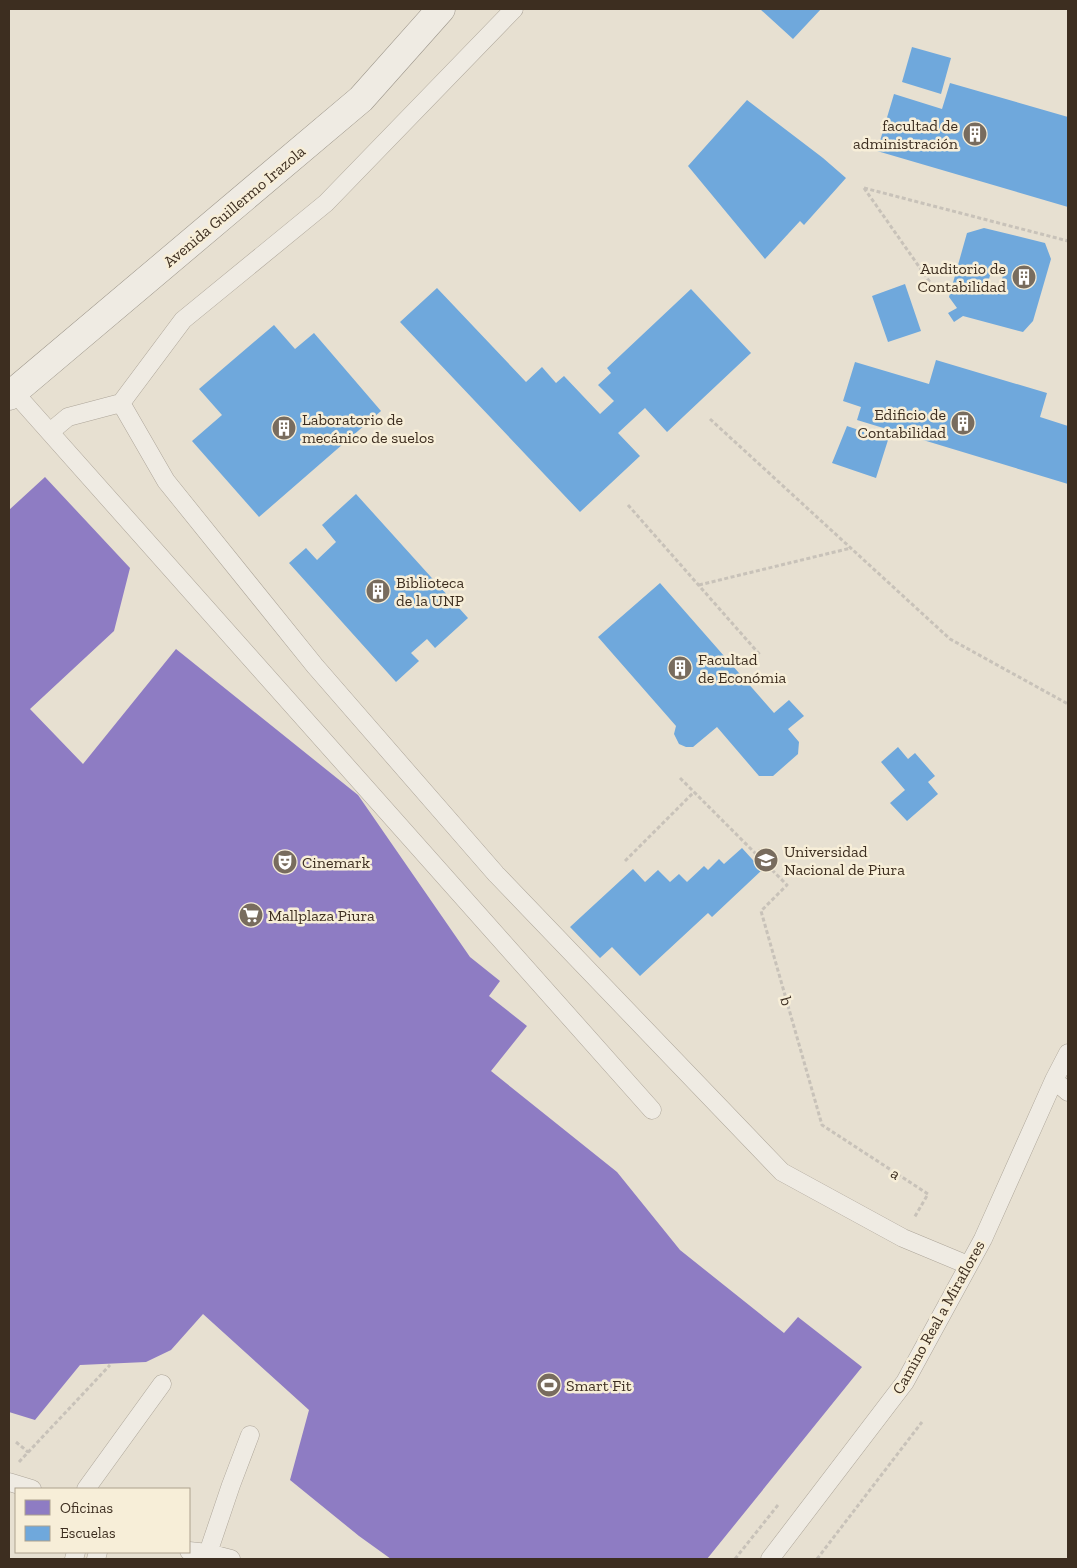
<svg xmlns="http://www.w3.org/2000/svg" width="1077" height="1568" viewBox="0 0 1077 1568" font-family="'Zilla Slab',serif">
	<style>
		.offices { fill: #8e7cc3 }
		.schools { fill: #6fa8dc; fill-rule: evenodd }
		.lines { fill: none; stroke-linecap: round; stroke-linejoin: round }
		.service-casing { stroke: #ada599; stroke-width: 19 }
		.secondary-casing { stroke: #9c958a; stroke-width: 29 }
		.path { stroke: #c8c2b9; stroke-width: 3; stroke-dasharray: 4 2.5; stroke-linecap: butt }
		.service { stroke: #efebe3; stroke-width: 18 }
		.secondary { stroke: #efebe3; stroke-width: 28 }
		.labels { text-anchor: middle; stroke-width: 5; stroke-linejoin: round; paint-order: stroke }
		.poi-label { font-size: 16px; fill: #3d2e20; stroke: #f7eed8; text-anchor: start }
		.street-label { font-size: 16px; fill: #3d2e20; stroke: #f7eed8 }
	</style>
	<rect width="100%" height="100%" fill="#e7e0d1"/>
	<path class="offices" d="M45,477L130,568L114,631L30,709L83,764L176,649L358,795L470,957L500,981L489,996L527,1026L491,1071L617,1172L680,1250L784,1333L798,1317L862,1367L707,1559H391L359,1536L290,1480L309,1410L203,1314L171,1350L146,1362L80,1365L35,1420L9,1412V510Z"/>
	<path class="schools" d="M760,9H821L793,39Z
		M912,47L951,58L941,94L902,82Z
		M950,83L1068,117V207L877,151L894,94L942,109Z
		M747,100L823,158L846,178L804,225L800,221L765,259L688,166Z
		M984,228L1045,243L1051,259L1033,321L1023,332L963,316L954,322L948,313L957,308L949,297L967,233ZM994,262L1006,265L998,293L986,289Z
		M905,284L921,331L888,342L872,296Z
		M437,288L526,382L542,367L556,383L564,376L600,414L614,401L598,385L611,373L607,368L691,289L751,353L667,432L645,408L618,433L640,456L580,512L400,322Z
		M274,325L295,349L314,333L381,411L259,517L192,441L222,415L199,389Z
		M936,360L1047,393L1040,417L1068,426V484L857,420L861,407L843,401L855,362L929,384Z
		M847,426L888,440L876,478L832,463Z
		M356,494L468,618L435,648L427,639L411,653L419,661L396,682L289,563L306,548L317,560L336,542L322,525Z
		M660,583L774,713L789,700L804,716L788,729L799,742L798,754L773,776H759L717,727L693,747H686L679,744L674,734L676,726L598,637Z
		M898,747L908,759L915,753L935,776L928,782L938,794L907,821L890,803L905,790L881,762Z
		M742,848L762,870L712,917L708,913L640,976L612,947L600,958L570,927L633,869L645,882L658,870L670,882L679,874L687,882L704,866L708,870L719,859L724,864Z"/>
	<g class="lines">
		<defs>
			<path id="service" d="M14,392L652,1110
				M121,403L166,481L315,666L496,874L782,1172L903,1238L968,1265
				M50,432L68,417L121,403L183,320L326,203L514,9
				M1054,1080L1068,1092
				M9,1482L32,1489
				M86,1489L162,1384
				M189,1551L208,1553L231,1559
				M208,1553L231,1485L250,1435
				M74,1559L76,1552
				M96,1559L98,1552
				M770,1559L905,1382L983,1239L1054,1080L1068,1053"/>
			<path id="secondary" d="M9,396L361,99L441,9"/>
		</defs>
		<use href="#service" class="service-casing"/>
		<use href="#secondary" class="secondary-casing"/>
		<path class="path" d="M864,188L1068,241
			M864,188L934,288
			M710,419L950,639L1068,704
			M628,505L761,656
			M699,585L851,548
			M680,778L787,885L761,911L822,1125L928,1194L914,1218
			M625,861L694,792
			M16,1442L28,1452
			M19,1462L110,1365
			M735,1559L778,1505
			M817,1559L922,1422"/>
		<use href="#service" class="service"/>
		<use href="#secondary" class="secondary"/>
	</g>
	<defs>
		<symbol id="building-disc" viewBox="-11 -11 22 22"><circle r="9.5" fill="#786c5e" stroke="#f7eed8"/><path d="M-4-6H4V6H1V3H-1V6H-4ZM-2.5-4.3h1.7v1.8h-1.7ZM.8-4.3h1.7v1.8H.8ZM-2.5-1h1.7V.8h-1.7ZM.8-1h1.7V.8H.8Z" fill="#fff"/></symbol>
		<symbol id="university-disc" viewBox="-11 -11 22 22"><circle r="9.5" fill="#786c5e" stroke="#f7eed8"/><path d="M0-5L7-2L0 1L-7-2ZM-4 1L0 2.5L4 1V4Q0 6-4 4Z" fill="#fff"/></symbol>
		<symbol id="theatre-disc" viewBox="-11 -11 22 22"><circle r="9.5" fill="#786c5e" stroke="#f7eed8"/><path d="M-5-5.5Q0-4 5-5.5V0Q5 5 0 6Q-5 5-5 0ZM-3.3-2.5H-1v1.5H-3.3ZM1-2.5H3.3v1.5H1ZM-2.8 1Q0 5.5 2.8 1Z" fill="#fff"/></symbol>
		<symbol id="supermarket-disc" viewBox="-11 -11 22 22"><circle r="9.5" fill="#786c5e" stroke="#f7eed8"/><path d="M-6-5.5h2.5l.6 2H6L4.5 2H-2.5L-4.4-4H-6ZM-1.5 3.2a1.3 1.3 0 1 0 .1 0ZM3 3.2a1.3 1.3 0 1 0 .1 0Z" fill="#fff"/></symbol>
		<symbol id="stadium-disc" viewBox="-11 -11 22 22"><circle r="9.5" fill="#786c5e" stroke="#f7eed8"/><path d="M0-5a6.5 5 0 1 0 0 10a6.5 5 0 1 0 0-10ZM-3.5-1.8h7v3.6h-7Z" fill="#fff"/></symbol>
	</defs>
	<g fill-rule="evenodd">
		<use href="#building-disc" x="961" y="120" width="28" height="28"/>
		<use href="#building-disc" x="1010" y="263" width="28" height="28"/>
		<use href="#building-disc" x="949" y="409" width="28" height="28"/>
		<use href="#building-disc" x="270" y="414" width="28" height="28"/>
		<use href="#building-disc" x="364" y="577" width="28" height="28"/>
		<use href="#building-disc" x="666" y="654" width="28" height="28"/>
		<use href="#university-disc" x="752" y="846" width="28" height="28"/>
		<use href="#theatre-disc" x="271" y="848" width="28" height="28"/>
		<use href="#supermarket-disc" x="237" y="901" width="28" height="28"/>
		<use href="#stadium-disc" x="535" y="1371" width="28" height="28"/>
	</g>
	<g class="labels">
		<g class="poi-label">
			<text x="958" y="131" text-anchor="end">facultad de<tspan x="958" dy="18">administración</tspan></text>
			<text x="1006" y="274" text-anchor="end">Auditorio de<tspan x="1006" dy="18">Contabilidad</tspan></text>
			<text x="946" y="420" text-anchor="end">Edificio de<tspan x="946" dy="18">Contabilidad</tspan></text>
			<text x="302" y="425">Laboratorio de<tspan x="302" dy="18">mecánico de suelos</tspan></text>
			<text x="396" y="588">Biblioteca<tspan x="396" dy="18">de la UNP</tspan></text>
			<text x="698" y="665">Facultad<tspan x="698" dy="18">de Económia</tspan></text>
			<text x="784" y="857">Universidad<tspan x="784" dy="18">Nacional de Piura</tspan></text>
			<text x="302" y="868">Cinemark</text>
			<text x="268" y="921">Mallplaza Piura</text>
			<text x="566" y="1391">Smart Fit</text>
		</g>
		<g class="street-label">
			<text transform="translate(234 206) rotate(-40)" y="6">Avenida Guillermo Irazola</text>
			<text transform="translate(787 1001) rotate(74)" y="6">b</text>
			<text transform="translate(896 1173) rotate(33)" y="6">a</text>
			<text transform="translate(938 1317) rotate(-61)" y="6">Camino Real a Miraflores</text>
		</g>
	</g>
	<rect width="1077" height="1568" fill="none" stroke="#3d2e20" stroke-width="20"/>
	<rect x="15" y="1488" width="175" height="65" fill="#f7eed8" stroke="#ada18e"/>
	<rect x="25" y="1500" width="25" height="15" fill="#8e7cc3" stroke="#ada18e"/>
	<text x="60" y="1513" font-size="15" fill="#3d2e20">Oficinas</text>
	<rect x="25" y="1526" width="25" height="15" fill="#6fa8dc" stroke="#ada18e"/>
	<text x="60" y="1538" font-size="15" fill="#3d2e20">Escuelas</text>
</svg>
